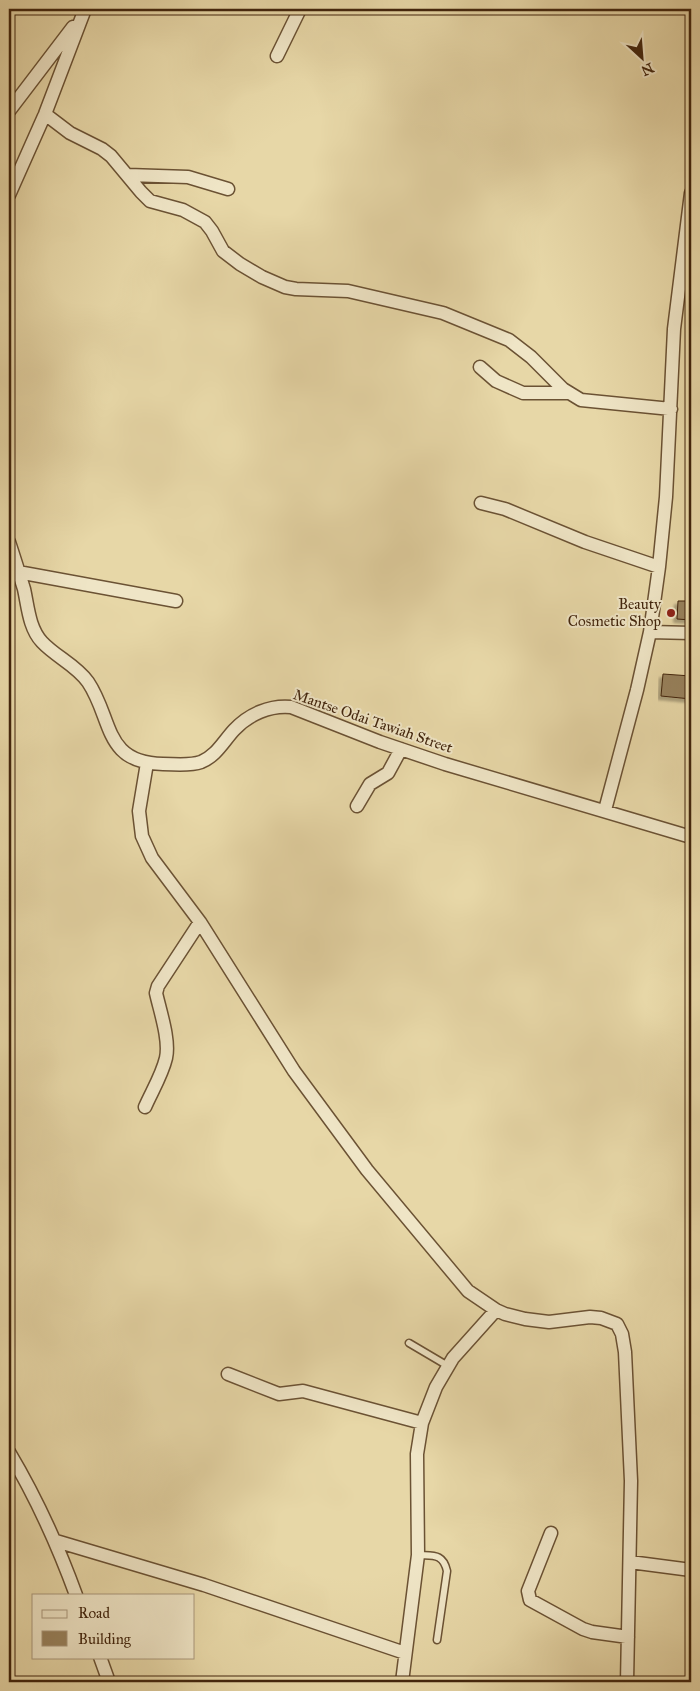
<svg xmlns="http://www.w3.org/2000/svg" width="700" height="1691" viewBox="0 0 700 1691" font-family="'IM FELL Great Primer',serif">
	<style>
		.building { fill: #98825d; stroke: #42250d; filter: url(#shadow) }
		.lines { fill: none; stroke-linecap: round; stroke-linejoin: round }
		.service-casing { stroke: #6b5234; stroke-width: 9 }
		.minor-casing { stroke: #6b5234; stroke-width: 15 }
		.service { stroke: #efe5c6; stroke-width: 6 }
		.minor { stroke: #efe5c6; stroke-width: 12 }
		.poi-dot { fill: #8f2418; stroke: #efe5c6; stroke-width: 2 }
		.labels { text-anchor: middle; stroke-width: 4; stroke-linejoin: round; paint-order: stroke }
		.poi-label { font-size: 15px; fill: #42250d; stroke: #efe5c6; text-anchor: end }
		.street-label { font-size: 15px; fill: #42250d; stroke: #efe5c6 }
	</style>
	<defs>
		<filter id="shadow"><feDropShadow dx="-3.5" dy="3.5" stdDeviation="1" flood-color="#0004"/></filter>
	</defs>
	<rect width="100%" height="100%" fill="#e7d7a7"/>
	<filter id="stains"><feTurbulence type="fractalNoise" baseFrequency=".004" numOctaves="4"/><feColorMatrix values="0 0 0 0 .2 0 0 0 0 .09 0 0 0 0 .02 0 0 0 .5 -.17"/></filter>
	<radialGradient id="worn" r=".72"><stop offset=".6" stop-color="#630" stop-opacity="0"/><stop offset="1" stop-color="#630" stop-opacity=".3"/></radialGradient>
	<path class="building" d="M678,601H691V620L677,619Z
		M663,674L691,676V699L661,696Z"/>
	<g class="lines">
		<defs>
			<path id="service" d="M409,1343L448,1366
				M418,1555C433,1556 443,1553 447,1571L437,1640"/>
			<path id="minor" d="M277,56L300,9
				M9,111L73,27
				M45,114L70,133L102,149L111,156L141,192L150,201L183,210L205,222L212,231L223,251L240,264L262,277L285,287L296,289L348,291L443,313L509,340L531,357L563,389L581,400L671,409
				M128,175L188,177L228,189
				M9,195L45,114L85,9
				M480,367L496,381L523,393H568
				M481,503L505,509L585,542L659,567
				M9,542C14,557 19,573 24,589C28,607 29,628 42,642C56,657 76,665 88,682C113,719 103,763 163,764C175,764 190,766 201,762C216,756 223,742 234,730C249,714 270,705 291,707L380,742L445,764L691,837
				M18,572L176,601
				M650,632L691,633
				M147,763L139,811L142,836L152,858L200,922L294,1071L367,1170L468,1291L496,1310L505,1314L525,1319L549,1322L590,1317L601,1318L617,1324L622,1334L625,1352L631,1481L627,1682
				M357,806L370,784L388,773L401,749
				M605,810L637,690L650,632L659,567L666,497L674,329L691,193
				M145,1107C152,1091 162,1075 166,1058C170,1040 160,1011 156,993L158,986L200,922
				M228,1374L279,1394L303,1391L422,1423
				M9,1452C37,1499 57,1543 76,1595
				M551,1533L528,1591L530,1600L583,1629L592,1632L628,1637
				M56,1541L204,1585L405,1653
				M630,1562L691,1570
				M100,1657L109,1682
				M402,1682L418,1555L417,1454L422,1423L436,1387L453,1358L496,1310"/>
		</defs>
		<use href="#service" class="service-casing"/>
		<use href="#minor" class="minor-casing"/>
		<use href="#service" class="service"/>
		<use href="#minor" class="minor"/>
	</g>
	<circle class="poi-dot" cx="671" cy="613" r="5"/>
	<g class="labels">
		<g class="poi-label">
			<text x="661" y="609">Beauty<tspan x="661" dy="17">Cosmetic Shop</tspan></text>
		</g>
		<g class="street-label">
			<text transform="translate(373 721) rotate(19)" y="5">Mantse Odai Tawiah Street</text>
		</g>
	</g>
	<rect width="700" height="1691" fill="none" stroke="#e7d7a7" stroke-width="30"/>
	<rect x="10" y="10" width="680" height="1671" fill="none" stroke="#42250d" stroke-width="2.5"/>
	<rect x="15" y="15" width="670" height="1661" fill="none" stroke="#42250d"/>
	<rect x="32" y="1594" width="162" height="65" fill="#efe5c6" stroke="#aa987c"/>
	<rect x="42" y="1610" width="25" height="8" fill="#efe5c6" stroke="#aa987c"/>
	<text x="78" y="1618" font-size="15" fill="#42250d">Road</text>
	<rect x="42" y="1631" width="25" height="15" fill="#98825d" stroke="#aa987c"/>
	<text x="78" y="1644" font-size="15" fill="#42250d">Building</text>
	<g transform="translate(642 58) rotate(154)" stroke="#efe5c6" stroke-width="4" paint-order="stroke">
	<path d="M0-4L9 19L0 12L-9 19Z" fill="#42250d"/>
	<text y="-8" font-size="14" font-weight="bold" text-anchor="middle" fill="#42250d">N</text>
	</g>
	<rect width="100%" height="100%" filter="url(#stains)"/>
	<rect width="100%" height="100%" fill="url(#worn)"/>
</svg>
